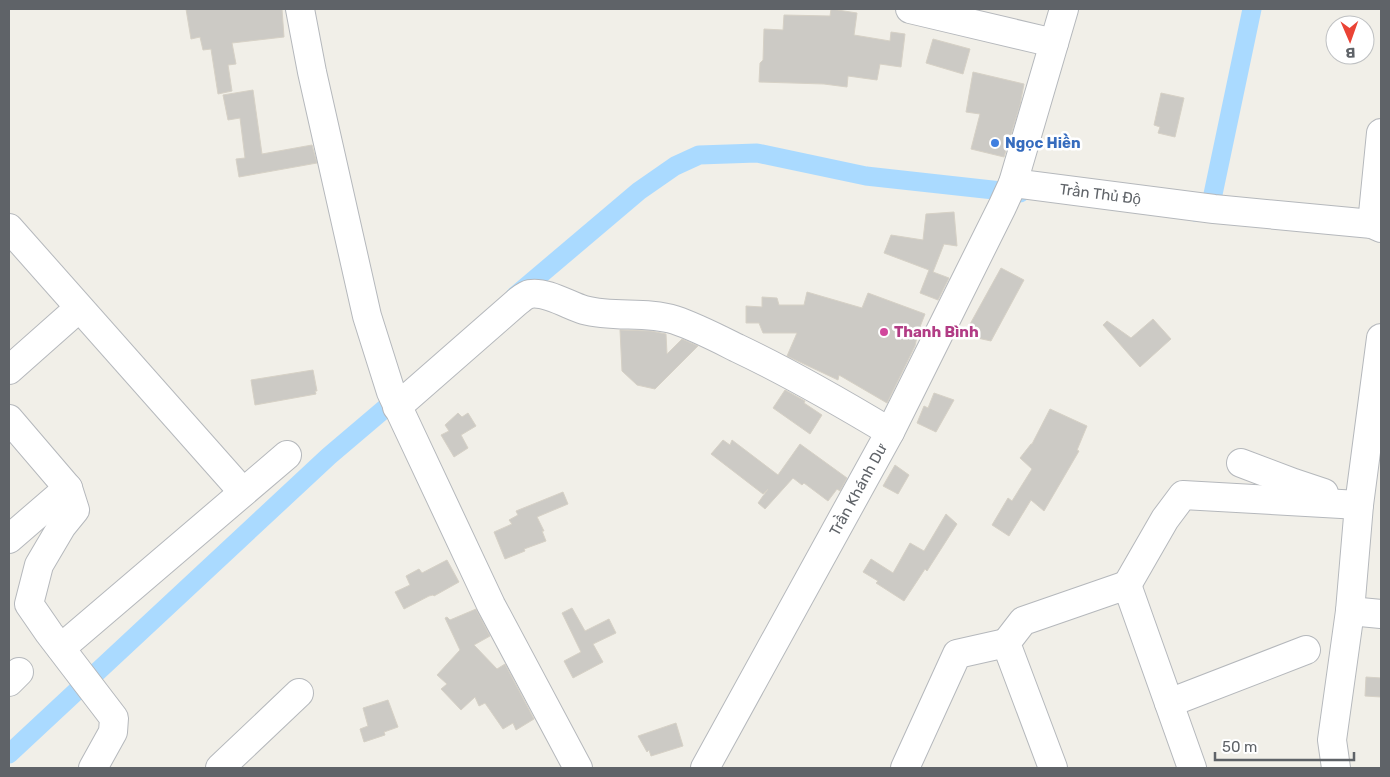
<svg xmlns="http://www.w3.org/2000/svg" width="1390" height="777" viewBox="0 0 1390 777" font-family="Rubik,sans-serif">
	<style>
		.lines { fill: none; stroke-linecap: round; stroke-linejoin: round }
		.canal { stroke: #aadaff; stroke-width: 19 }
		.building { fill: #cccac5; stroke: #d6d1c6 }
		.minor-casing { stroke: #b5b8bc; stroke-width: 30 }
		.minor { stroke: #fff; stroke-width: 28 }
		.shop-dot { fill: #3f7fe0; stroke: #fff; stroke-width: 2 }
		.hotel-dot { fill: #d1479c; stroke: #fff; stroke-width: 2 }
		.labels { text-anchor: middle; stroke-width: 5; stroke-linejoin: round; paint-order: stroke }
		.shop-label { font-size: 15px; font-weight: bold; fill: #366cbe; stroke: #fff; text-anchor: start }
		.street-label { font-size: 15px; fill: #5f6368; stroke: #fff }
		.hotel-label { font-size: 15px; font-weight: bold; fill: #b23c85; stroke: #fff; text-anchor: start }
	</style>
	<rect width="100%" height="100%" fill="#f1efe8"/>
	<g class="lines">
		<path class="canal" d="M1195,212L1212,199L1252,9
			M515,296L639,191L675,166L699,155L757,153L866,176L1020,193
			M9,754L329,456L402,394"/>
	</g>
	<path class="building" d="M186,9H282L284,37L232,43L236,64L228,65L232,91L218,94L211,49L203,50L200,37L191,39Z
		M831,9L857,13L854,35L890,41L891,32L905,34L901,67L880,64L877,80L848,76L847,87L824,84L759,82L760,63L763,60L764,29L783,30L784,15L830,16Z
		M933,39L970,49L963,74L926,63Z
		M973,72L1024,84L1020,105L1004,157L971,149L980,114L966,112Z
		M253,90L262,154L312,145L317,163L239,177L236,159L245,158L240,118L228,120L223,95Z
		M1161,93L1184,98L1175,137L1158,133L1160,127L1154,125Z
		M954,212L957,246L944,244L933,272L949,278L938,300L920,293L929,270L884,253L891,235L923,240L926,214Z
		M1001,268L1024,280L991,341L964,335Z
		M807,292L862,308L868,293L925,314L918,332L915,346L887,403L839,375L838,380L787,356L797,333H763L759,323H746V306L762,307V297L777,298L779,305H804Z
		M1153,319L1171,339L1140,367L1103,325L1107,321L1131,338Z
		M620,330L651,331L666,334L667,354L682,339L698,346L655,389L637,385L622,371Z
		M313,370L317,391H315L316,394L255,405L251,380Z
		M785,390L805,401L804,403L822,415L810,434L773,408Z
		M934,393L954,400L936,432L917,423L924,406L928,408Z
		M1050,409L1087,426L1077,450L1079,451L1044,511L1031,500L1009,536L992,525L1008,498L1012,501L1032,469L1020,458L1031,444H1032Z
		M458,413L462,417L468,413L476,426L461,435L468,448L454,457L441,435L449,431L445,425Z
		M723,440L730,445L732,440L778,475L800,444L847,478L840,491L837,489L828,501L804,483L802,485L793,478L765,509L758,503L768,489L763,494L711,454Z
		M895,465L909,475L898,494L883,486Z
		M563,492L568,504L537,517L544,531H542L546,541L524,549L525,551L505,559L494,532L512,524L509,520L518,515L516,511Z
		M946,514L957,524L927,571L925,569L904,601L876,583L878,581L863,572L871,559L893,573L910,543L924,551Z
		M447,560L459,582L434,596L433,595L429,596L404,609L395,592L410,585L406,576L419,569L422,573Z
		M572,608L585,631L609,619L616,633L593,644L603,662L573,678L564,661L581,652L562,613Z
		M476,609L490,636L474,645L497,669L505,664L534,719L516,730L513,723L503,729L485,703L479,706L475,697L461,710L441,689L447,684L437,675L460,650L445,618L447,617L450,620Z
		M1366,677L1381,678V697L1365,696Z
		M388,700L398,727L384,732L385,735L364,742L360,729L368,726L363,708Z
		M676,723L683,746L651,756L649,750L647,752L638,736Z"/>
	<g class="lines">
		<defs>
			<g id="minor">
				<path d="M300,9L312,72L367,316L391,392L491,605L578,768"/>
				<path d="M910,9L1054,43"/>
				<path id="s1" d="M1013,183L1214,209L1372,224L1381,228"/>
				<path d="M1372,224L1381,133"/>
				<path d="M9,228L243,492"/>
				<path d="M9,370L79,308"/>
				<path d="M397,407L517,302C521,299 525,295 530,294C546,291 570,306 584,310C614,318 646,311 675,320C696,327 717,338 737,348C790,373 840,402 890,432"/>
				<path d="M9,419L68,488L75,510L62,526L39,565L29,604L49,633L114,718L113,732L93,768"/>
				<path d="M1241,463L1294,483L1324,493"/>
				<path d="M9,539L68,488"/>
				<path d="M1127,585L1165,519L1183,495L1359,505"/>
				<path d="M1350,611L1381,614"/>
				<path d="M61,648L287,455"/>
				<path d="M9,682L19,672"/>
				<path d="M1169,703L1306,650"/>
				<path d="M220,768L299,693"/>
				<path id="s2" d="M705,768L890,432L1002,207L1013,183L1064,9"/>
				<path d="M905,768L957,654L1006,643"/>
				<path d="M1053,768L1006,643L1023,621L1127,585L1192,768"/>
				<path d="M1336,768L1332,740L1350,611L1359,505L1381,338"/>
			</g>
		</defs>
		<use href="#minor" class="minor-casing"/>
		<use href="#minor" class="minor"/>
	</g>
	<circle class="shop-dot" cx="995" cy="143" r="5"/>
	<circle class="hotel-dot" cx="884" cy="332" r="5"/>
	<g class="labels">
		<g class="shop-label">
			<text x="1005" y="148">Ngọc Hiền</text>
		</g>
		<g class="street-label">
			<text dy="5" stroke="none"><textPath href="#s1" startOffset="88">Trần Thủ Độ</textPath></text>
			<text dy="5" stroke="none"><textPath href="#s2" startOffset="318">Trần Khánh Dư</textPath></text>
		</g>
		<g class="hotel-label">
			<text x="894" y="337">Thanh Bình</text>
		</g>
	</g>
	<rect width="1390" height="777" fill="none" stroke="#5f6368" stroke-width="20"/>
	<g transform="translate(1350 40) rotate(178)"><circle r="24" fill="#ffffff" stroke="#bfc1c3"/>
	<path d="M0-4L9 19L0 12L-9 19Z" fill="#ea4335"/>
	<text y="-8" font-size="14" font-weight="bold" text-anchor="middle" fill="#5f6368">B</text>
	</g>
	<path d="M1215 752v8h139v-8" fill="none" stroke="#5f6368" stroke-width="2.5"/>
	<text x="1222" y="752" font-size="15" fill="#5f6368" stroke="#ffffff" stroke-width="4" paint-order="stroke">50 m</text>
</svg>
